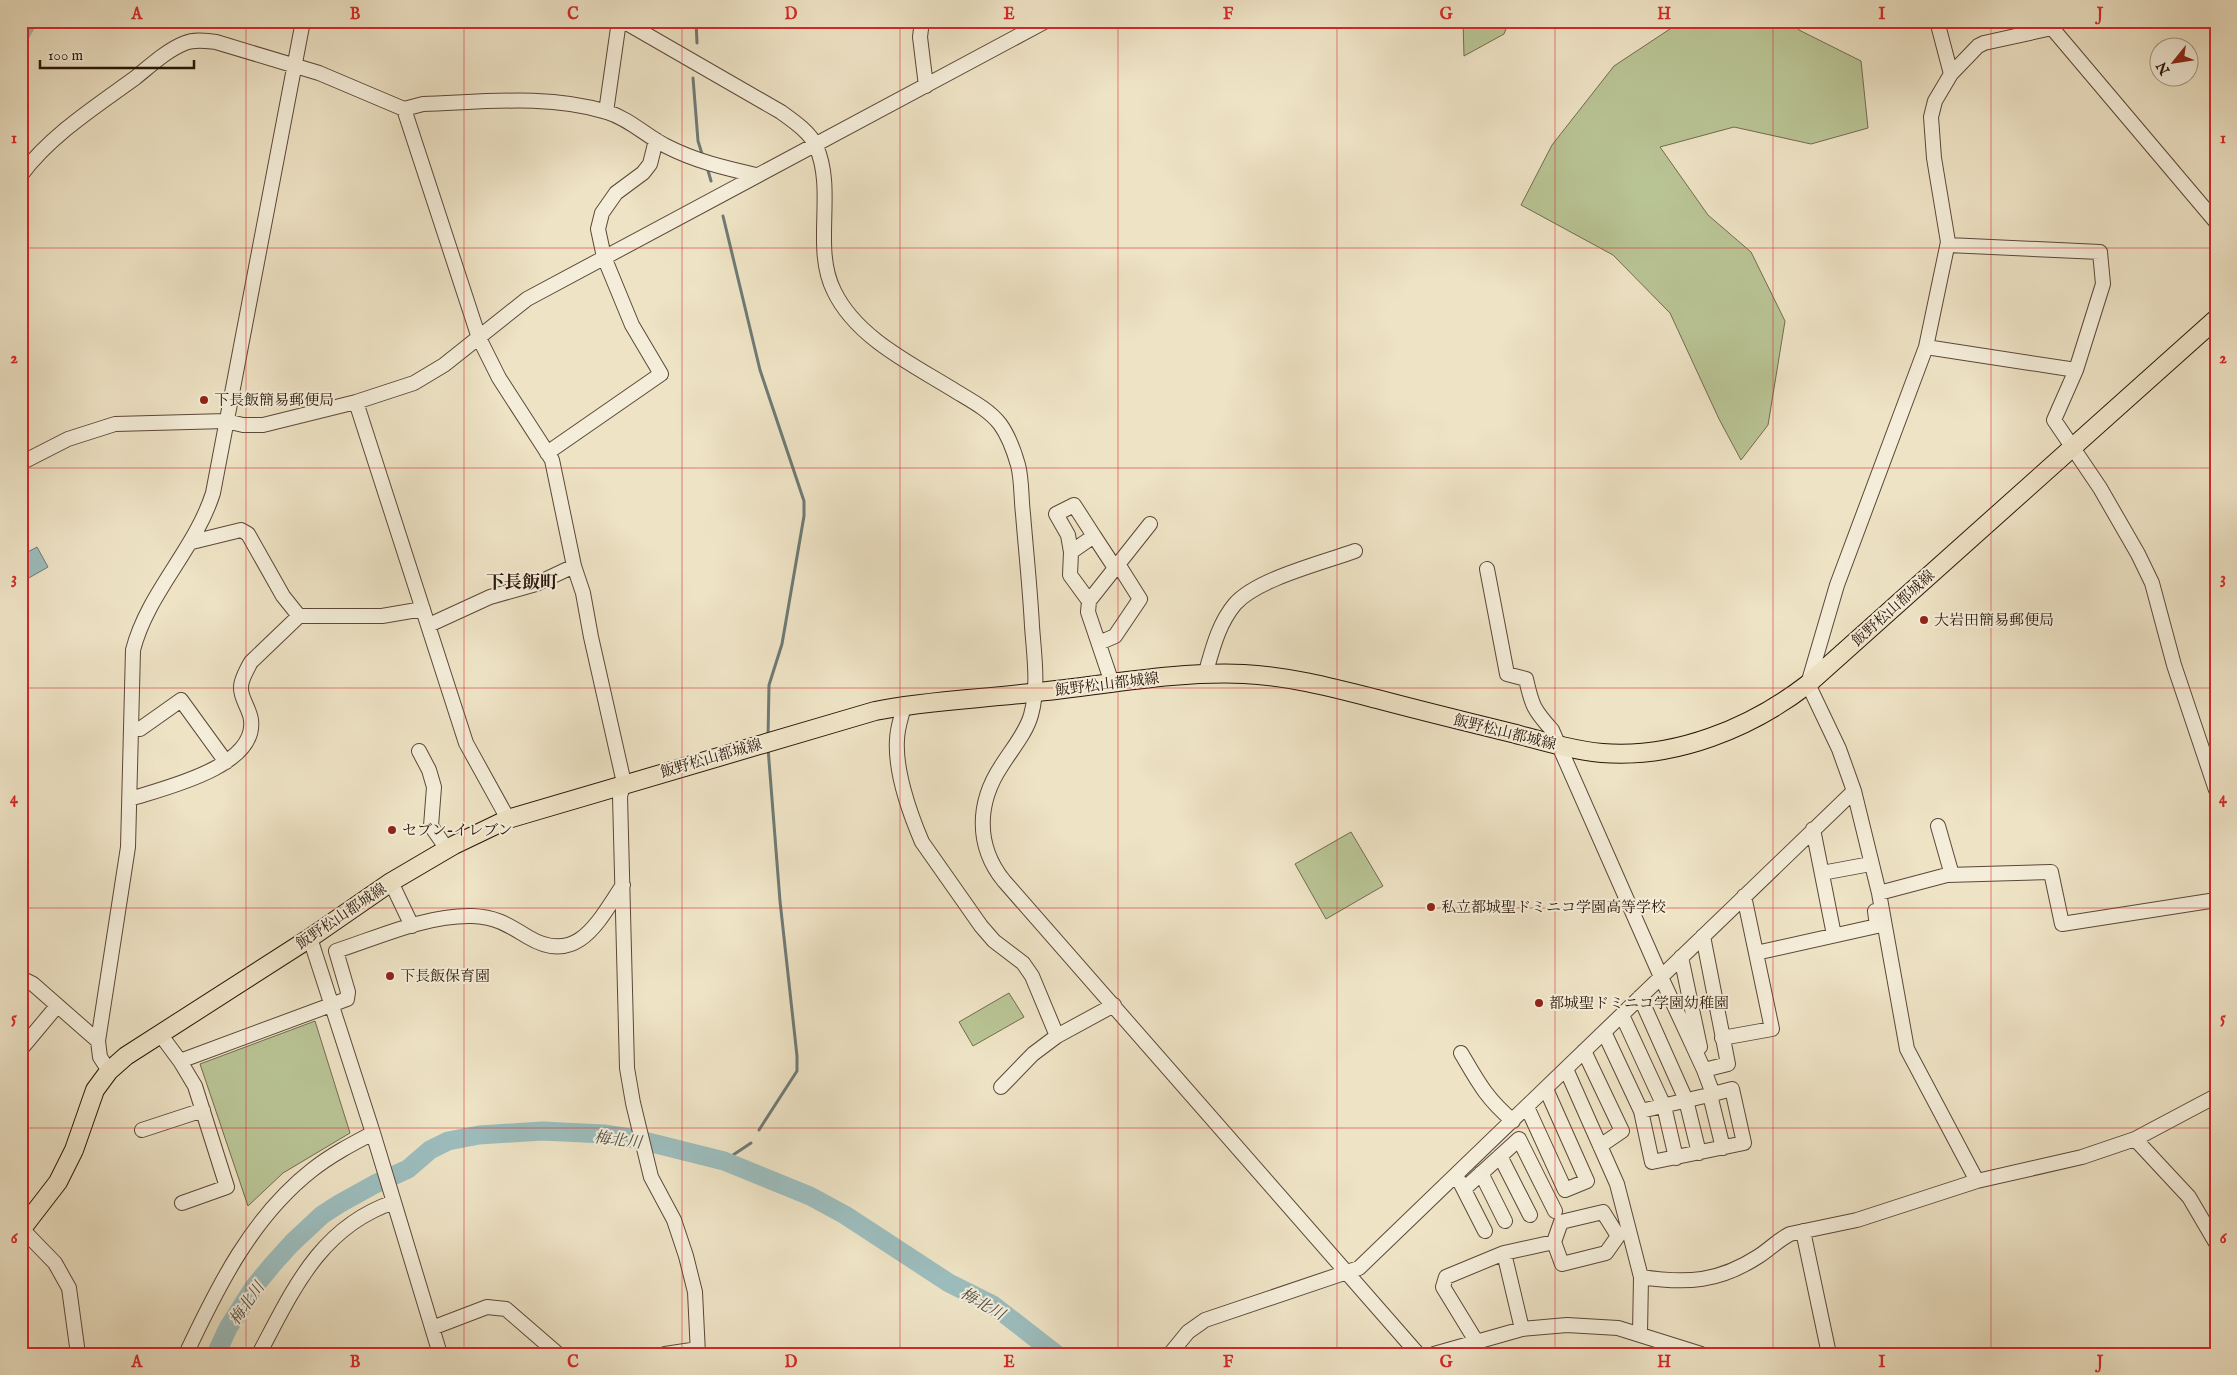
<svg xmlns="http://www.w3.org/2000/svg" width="2237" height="1375" viewBox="0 0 2237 1375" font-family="'IM FELL English','Noto Serif JP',serif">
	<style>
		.green { fill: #b9c495; stroke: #726c4f }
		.water { fill: #9cbdbd; stroke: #6e7a75 }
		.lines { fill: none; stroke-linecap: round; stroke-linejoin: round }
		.stream { stroke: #6e7a75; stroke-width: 3 }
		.river { stroke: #9cbdbd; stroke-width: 19 }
		.minor-casing { stroke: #5b4838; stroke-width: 16 }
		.major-casing { stroke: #2a1509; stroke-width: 20 }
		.minor { stroke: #f4edd9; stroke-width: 14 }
		.major { stroke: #eee3c5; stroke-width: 18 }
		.grid { fill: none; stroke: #d62828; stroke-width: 1; stroke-opacity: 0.55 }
		.poi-dot { fill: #8f2418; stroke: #f4edd9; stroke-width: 2 }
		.labels { text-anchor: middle; stroke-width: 4; stroke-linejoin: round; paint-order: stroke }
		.poi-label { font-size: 15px; fill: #2a1509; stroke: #f4edd9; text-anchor: start }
		.street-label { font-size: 15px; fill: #2a1509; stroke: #f4edd9 }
		.water-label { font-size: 16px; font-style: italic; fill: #525048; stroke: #f4edd9 }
		.quarter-label { font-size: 18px; font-weight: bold; fill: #2a1509; stroke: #f4edd9 }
		.neatline { fill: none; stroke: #d62828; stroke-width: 2 }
		.grid-label { font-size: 16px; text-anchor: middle; font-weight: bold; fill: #d62828 }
	</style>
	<rect width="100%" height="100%" fill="#eee3c5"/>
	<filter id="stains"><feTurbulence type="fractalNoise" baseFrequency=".004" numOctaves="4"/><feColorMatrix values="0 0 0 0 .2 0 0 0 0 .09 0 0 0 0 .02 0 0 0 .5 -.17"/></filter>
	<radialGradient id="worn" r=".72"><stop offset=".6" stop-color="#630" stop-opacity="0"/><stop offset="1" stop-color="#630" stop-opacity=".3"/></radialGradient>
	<path class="green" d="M1463,21H1509L1504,34L1464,56Z
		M1682,21H1790L1799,30L1861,61L1868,128L1811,144L1734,127L1660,147L1708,215L1751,252L1785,321L1768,425L1741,460L1719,419L1670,313L1613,255L1521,205L1552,145L1614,66Z
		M1351,832L1383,886L1326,919L1295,864Z
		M1009,993L1024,1017L973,1046L959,1022Z
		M315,1021L350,1133L283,1173L248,1206L200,1064Z"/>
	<path class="water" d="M37,547L48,567L27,579L21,570V565L26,562L22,555Z"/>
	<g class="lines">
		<path class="stream" d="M696,21L697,43
			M693,78L698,141L703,157
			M707,167L711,181
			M723,216L760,370L804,501V516L782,644L769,685L768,737
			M759,1130L797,1071V1056L780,901L768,748
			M724,1161L751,1143"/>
		<path class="river" d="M21,33L28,21
			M216,1354L228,1328L254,1287L273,1264L292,1243L322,1215L339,1204L375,1184L408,1169L430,1150L448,1141L479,1135L542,1131L604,1134L636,1139L724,1161L810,1196L845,1215L949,1283L993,1305L1056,1354"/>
		<defs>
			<path id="minor" d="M623,21L781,112C792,120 810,132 816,146C836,191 812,247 834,291C857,339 914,365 957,392C972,401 989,410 1000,424C1008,435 1014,451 1018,465C1022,480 1021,498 1023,514C1026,551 1030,588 1032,626C1034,655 1039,686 1031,715C1026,733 1012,749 1002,765C977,802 975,845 1004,881L1418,1354
				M922,21L920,37L926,86
				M1937,21L1951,74
				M404,109L479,338L499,378L552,460L574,566L583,593L591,637L624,783L620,796L627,1068L633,1103L651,1177L674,1220L686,1256L695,1292L698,1354
				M606,112L619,21
				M21,175C51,135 95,107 135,78C150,66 167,50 185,43C195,39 206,41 216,42L319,73L404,109L423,104C484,102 548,94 607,112C630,119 646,136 666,146C695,161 725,168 756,175
				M1948,245L2100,252L2103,284L2076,370L2054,420L2100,488L2138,554L2152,583L2174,665L2216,790
				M1926,347L2076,370
				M356,402L466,743L508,819
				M547,453L661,374L632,325L604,257L598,229L602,213L616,193L643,173L650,164L656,140
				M21,463L68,439L115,424L226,421L243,425H263L356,402L414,383L444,365L527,299L1046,21
				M1094,536L1115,568
				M192,542L241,530L248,534L283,596L299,616H382L423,609
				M1071,552L1068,535L1056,514L1074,505L1094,536L1071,552L1070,575L1089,601L1088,612L1112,683
				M1487,569L1507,674L1526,679C1532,706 1534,710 1552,730L1661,977L1704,1070
				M1089,601L1150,524
				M429,625L490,597L536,584L574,566
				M1099,643L1115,636L1140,599L1118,564
				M1205,675C1212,651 1218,624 1235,604C1257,579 1322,563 1355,551
				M904,705C902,716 897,728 897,740C895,771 910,814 922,842L981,926L994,941L1023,963L1032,976L1057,1036L1114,1005
				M131,729H140L181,700L226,762
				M419,751L429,770L434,787L431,826L447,849
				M130,799C164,788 257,767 251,720C250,709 240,698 241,687C241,680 247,669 251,662L299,616
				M1938,826L1952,875
				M1813,829L1834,935
				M1822,873L1865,865
				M391,882L412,926
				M1879,893L1947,875L2051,872L2062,924L2216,900
				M310,938L373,1133L440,1354
				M1756,953L1877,926L1875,911
				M1681,957L1700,1047
				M21,978L33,984L98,1041
				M1640,997L1686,1100L1699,1153
				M1622,1015L1664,1106L1676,1158
				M1604,1032L1641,1111L1713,1094L1704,1070L1728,1064L1703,936
				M160,1034L180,1061L347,999L348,992L336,951C379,937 426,915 472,916C497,917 508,925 528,937C578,967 599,920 623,885
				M1722,1038L1772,1029L1744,896
				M21,1049L57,1006
				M1584,1051L1622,1131L1600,1146
				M1461,1053C1478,1082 1486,1098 1513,1121
				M180,1061L195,1086L227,1187L182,1203
				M1566,1069L1617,1184L1641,1277L1640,1333
				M109,1071L100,1057L98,1041L128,847L133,650C148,592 195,550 213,493L303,21
				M1001,1087L1033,1054L1057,1036
				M1710,1095L1723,1148
				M21,1103V1106
				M1527,1107L1565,1190L1587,1181L1546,1089
				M1641,1111L1652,1162L1744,1143L1732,1089L1713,1094
				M142,1130L203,1110
				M2135,1139L2189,1197L2216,1243
				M1500,1156L1530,1215
				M1481,1173L1505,1221
				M1977,1181L1907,1049L1879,893L1854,791L1839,749L1808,684L1837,585L1926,347L1948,242L1934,158L1931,117L1935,101L1951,74L1978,46L1984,43L2052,28L2216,222
				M1460,1182L1485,1231
				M1464,1189L1519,1139L1555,1211
				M22,1229L55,1263L69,1288L78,1354
				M1803,1231L1829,1354
				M1504,1253L1522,1329
				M1641,1277C1687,1284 1719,1282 1759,1256C1770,1249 1778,1240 1790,1234L1857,1220L1977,1181L2082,1157L2135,1139L2216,1096
				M432,1328L487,1307L506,1309L558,1354
				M1476,1341L1443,1287L1446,1277L1504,1253L1554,1242L1561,1222L1603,1212L1618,1236L1606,1253L1562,1264L1554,1242
				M186,1354C218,1286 252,1217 312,1170C331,1155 352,1144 373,1133
				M259,1354C293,1290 320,1227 394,1202
				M665,1354L698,1349
				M1170,1354L1188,1332L1205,1320L1359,1268L1854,791
				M1434,1354L1522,1329L1567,1325L1618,1328L1701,1354"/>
			<path id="major" d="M21,1230L58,1182L74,1150L95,1090L109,1071L126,1056L310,938L391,882L454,845L508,819L875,711C929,700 984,699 1038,692C1107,685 1175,671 1244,674C1289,676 1334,688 1377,699C1422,711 1467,722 1512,733C1542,741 1572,750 1602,753C1675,759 1751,728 1808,684L2216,319"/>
		</defs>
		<use href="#minor" class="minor-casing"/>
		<use href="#major" class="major-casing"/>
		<use href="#minor" class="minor"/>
		<use href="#major" class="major"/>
	</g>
	<path class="grid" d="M246,21V1354M464,21V1354M682,21V1354M900,21V1354M1118,21V1354M1337,21V1354M1555,21V1354M1773,21V1354M1991,21V1354M21,248H2216M21,468H2216M21,688H2216M21,908H2216M21,1128H2216"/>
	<g class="poi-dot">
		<circle cx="204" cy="400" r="5"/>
		<circle cx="1924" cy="620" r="5"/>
		<circle cx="392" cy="830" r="5"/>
		<circle cx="1431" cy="907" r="5"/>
		<circle cx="390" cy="976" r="5"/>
		<circle cx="1539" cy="1003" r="5"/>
	</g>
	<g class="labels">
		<g class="poi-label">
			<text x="214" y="405">下長飯簡易郵便局</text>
			<text x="1934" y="625">大岩田簡易郵便局</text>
			<text x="402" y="835">セブン-イレブン</text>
			<text x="1441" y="912">私立都城聖ドミニコ学園高等学校</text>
			<text x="400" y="981">下長飯保育園</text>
			<text x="1549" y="1008">都城聖ドミニコ学園幼稚園</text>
		</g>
		<g class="street-label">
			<text transform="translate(1893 608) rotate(-42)" y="5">飯野松山都城線</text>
			<text transform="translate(1107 684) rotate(-7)" y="5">飯野松山都城線</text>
			<text transform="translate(1505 732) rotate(14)" y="5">飯野松山都城線</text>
			<text transform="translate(711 758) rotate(-16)" y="5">飯野松山都城線</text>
			<text transform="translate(341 916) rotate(-34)" y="5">飯野松山都城線</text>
		</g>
		<g class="water-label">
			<text transform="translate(618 1139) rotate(7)" y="6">梅北川</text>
			<text transform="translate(246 1303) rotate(-55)" y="6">梅北川</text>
			<text transform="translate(983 1303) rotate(30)" y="6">梅北川</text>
		</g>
		<g class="quarter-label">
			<text x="522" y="588">下長飯町</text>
		</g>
	</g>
	<rect width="2237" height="1375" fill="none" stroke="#eee3c5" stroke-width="55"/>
	<g transform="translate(2174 62) rotate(240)"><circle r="24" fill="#f4edd9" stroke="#a39786"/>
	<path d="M0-4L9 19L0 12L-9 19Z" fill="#8f2418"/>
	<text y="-8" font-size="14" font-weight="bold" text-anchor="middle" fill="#2a1509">N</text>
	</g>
	<path d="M40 60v8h154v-8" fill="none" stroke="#2a1509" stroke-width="2.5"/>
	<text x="48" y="60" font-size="15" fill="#2a1509" stroke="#f4edd9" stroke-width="4" paint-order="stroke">100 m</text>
	<rect x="28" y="28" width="2182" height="1320" class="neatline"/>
	<g class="grid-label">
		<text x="137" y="19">A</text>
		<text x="355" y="19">B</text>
		<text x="573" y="19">C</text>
		<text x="791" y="19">D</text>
		<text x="1009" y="19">E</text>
		<text x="1228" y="19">F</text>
		<text x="1446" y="19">G</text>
		<text x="1664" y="19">H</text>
		<text x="1882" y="19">I</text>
		<text x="2100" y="19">J</text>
		<text x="14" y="143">1</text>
		<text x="2223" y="143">1</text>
		<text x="14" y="363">2</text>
		<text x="2223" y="363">2</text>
		<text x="14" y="583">3</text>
		<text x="2223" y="583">3</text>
		<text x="14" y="803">4</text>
		<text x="2223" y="803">4</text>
		<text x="14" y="1023">5</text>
		<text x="2223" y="1023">5</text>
		<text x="14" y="1243">6</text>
		<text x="2223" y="1243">6</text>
		<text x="137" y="1367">A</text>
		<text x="355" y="1367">B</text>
		<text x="573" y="1367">C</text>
		<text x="791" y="1367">D</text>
		<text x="1009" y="1367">E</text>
		<text x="1228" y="1367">F</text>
		<text x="1446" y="1367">G</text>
		<text x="1664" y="1367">H</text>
		<text x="1882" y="1367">I</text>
		<text x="2100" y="1367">J</text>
	</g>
	<rect width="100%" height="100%" filter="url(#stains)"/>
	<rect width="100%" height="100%" fill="url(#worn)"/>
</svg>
